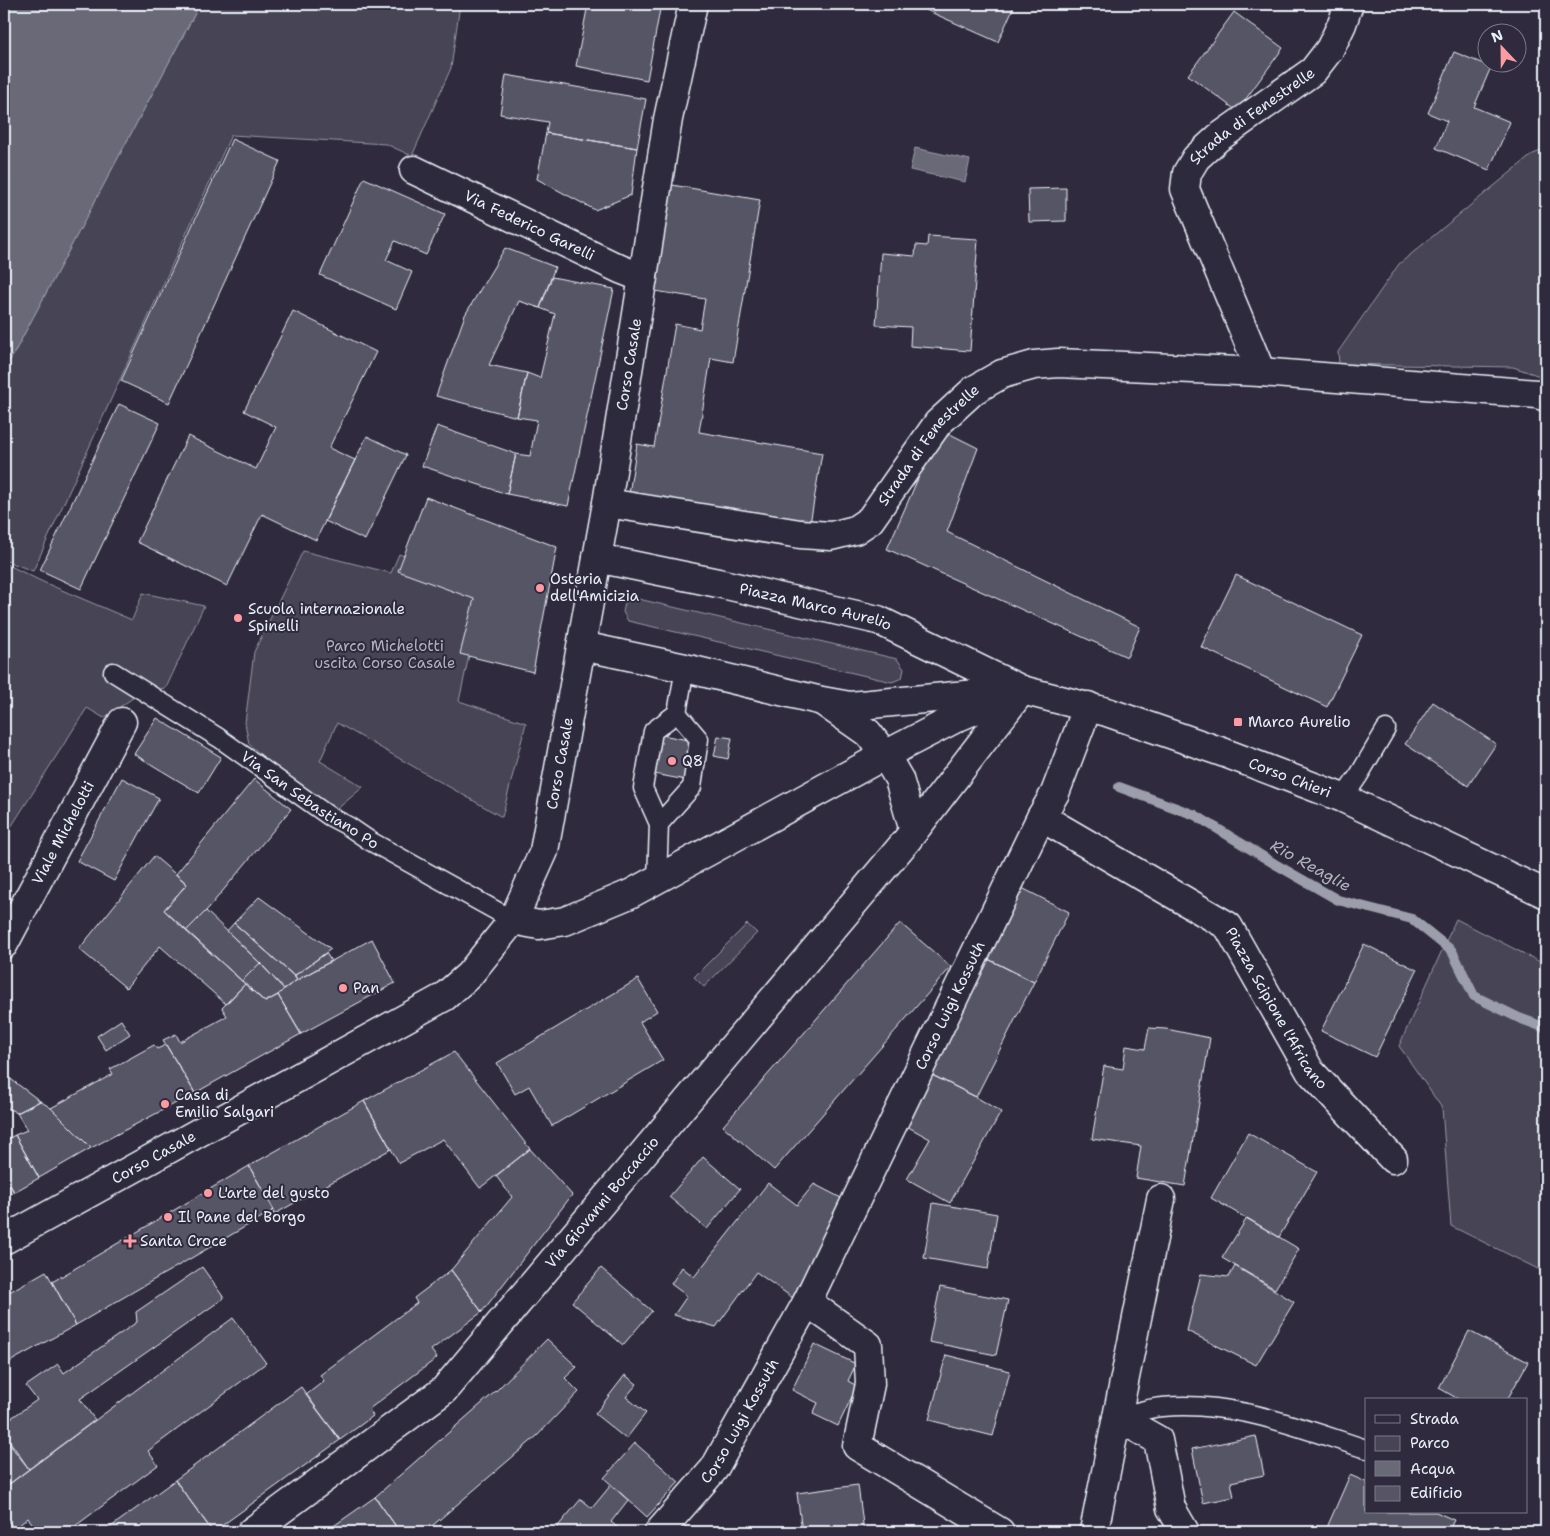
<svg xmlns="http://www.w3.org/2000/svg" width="1550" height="1536" viewBox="0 0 1550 1536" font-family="'Shantell Sans',sans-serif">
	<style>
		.green { fill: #464455; stroke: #979aa6 }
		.water { fill: #696978; stroke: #9c9fab }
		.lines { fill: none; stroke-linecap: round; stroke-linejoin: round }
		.stream { stroke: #9c9fab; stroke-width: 10 }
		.building { fill: #575565; stroke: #e8f1f8 }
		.lane-casing { stroke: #e8f1f8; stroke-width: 21 }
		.street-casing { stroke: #e8f1f8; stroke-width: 31 }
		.secondary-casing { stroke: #e8f1f8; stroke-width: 31 }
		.primary-casing { stroke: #e8f1f8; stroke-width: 31 }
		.lane { stroke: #2f2a3d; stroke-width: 18 }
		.street { stroke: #2f2a3d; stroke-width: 28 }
		.secondary { stroke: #2f2a3d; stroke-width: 28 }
		.primary { stroke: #2f2a3d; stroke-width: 28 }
		.poi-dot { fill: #ff9aa2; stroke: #2f2a3d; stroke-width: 2 }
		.labels { text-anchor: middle; stroke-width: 4; stroke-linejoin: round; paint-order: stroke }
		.street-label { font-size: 15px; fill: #e8f1f8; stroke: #2f2a3d }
		.poi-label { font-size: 15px; fill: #e8f1f8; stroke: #2f2a3d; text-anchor: start }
		.park-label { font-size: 15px; fill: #afb4bf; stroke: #2f2a3d }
		.water-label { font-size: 16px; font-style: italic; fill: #afb4be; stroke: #2f2a3d }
	</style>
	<rect width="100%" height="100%" fill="#2f2a3d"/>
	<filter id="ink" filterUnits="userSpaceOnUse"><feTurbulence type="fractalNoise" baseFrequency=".02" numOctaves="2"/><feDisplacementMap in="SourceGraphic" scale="10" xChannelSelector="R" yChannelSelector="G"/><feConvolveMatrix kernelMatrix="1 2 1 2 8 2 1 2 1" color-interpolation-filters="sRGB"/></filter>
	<g filter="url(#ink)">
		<path class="green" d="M200,4H460L451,68L412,156L386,144L231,135L33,571L4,560V372Z
			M1546,149V378L1513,367L1339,364L1338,352L1399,264L1533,154Z
			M303,551L391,573L399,554L484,587L459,701L526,723L502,817L337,723L320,761L363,787L329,816L249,744L245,723L254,652Z
			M4,563L43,582L132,620L143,593L204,606L166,688L143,691L104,718L87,708L4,838Z
			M634,598L897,659L904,669L902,678L892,682L628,621L623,612L625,603Z
			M1456,919L1546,965V1273L1451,1226L1442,1108L1399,1046Z
			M747,924L757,933L704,987L694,977Z"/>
		<path class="water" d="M4,4H200L4,372Z
			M915,148L970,160L965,182L910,170Z"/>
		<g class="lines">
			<path class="stream" d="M1119,787L1195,815L1275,864L1338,900L1412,919L1452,951L1474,996L1519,1018L1546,1028"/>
		</g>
		<path class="building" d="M588,4H661L647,80L576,66Z
			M928,4H1015L998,42L926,10Z
			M1234,12L1283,48L1237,111L1188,75Z
			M1454,52L1491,67L1474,107L1510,122L1489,170L1436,148L1447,121L1428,113Z
			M506,75L646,99L637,148L546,133L548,122L500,114Z
			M546,133L637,148L631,195L595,210L537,179Z
			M232,139L280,161L169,403L121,381Z
			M364,178L445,214L426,255L395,241L386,260L412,272L396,309L320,275Z
			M672,185L760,200L733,362L711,358L699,432L822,453L810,524L629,494L637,444L654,447L675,324L700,329L705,299L655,291Z
			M1066,188V221L1029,222L1028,189Z
			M928,236L978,239L970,351L910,346L911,327L876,325L881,253L915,256L916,245L927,246Z
			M505,248L555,267L540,308L519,301L489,365L527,373L517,417L436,396L465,315Z
			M552,277L614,289L568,506L507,494L516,454L530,456L537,420L517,417L527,373L540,378L555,314L540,308Z
			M293,311L376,352L329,448L355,460L316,540L262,514L227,586L137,542L188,436L256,469L276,427L244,411Z
			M119,404L160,423L81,589L40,570Z
			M437,426L516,454L507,494L422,466Z
			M950,434L978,448L947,532L1140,627L1127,657L887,549L932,447Z
			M367,436L406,455L365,540L325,521Z
			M426,497L557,547L533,672L460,654L474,599L398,571Z
			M1236,575L1362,635L1327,707L1201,647Z
			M1433,702L1496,744L1468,786L1405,744Z
			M157,718L221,757L199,793L134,754Z
			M662,735L693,741L686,780L654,774Z
			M718,736L732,738L728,759L714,756Z
			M122,778L159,798L114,881L77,861Z
			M254,779L291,809L206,911L186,931L164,910L187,884L176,874Z
			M154,856L187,884L164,910L245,984L226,1004L160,946L126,988L79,949Z
			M1022,888L1069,912L1034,982L986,958Z
			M259,897L331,949L294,976L234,923Z
			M206,911L260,963L242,981L186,931Z
			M234,923L294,976L297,980L284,989L260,963L227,931Z
			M900,923L951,967L774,1170L723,1126Z
			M372,939L395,983L301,1034L278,995L284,989L297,980Z
			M1364,944L1417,970L1375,1057L1321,1031Z
			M326,953L331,961L297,980L294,976Z
			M986,958L1034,982L976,1097L928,1073Z
			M260,963L284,989L278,995L265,1002L242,981Z
			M638,979L657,1011L640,1022L663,1060L552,1126L529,1086L515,1094L497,1063Z
			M245,984L265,1002L278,995L301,1034L195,1093L163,1040L176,1034L180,1042L227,1016L222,1008Z
			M121,1020L130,1034L106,1050L97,1036Z
			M1149,1028L1166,1029L1210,1038L1185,1186L1136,1178L1141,1146L1092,1139L1104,1066L1123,1069L1126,1046L1145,1049Z
			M154,1045L157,1049L166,1045L195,1093L91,1148L51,1108L113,1074L110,1069L114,1067Z
			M454,1052L530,1149L480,1188L443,1139L399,1163L364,1101Z
			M928,1073L976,1097L1001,1112L950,1203L907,1179L930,1139L901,1123Z
			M4,1074L40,1101L17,1113L4,1106Z
			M40,1101L51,1108L91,1148L39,1178L15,1135L27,1130L17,1113Z
			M364,1101L391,1149L273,1215L274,1210L249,1166Z
			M1248,1133L1317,1172L1279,1237L1211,1198Z
			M15,1135L39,1178L14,1192L4,1174V1141Z
			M530,1149L572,1195L482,1312L451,1270L512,1197L496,1176Z
			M703,1157L740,1189L707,1229L669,1197Z
			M249,1166L274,1210L76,1325L52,1282Z
			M4,1174L14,1192L4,1197Z
			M768,1183L797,1205L814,1184L843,1199L793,1298L756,1272L716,1327L674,1315L687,1296L671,1284L682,1267L694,1277Z
			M933,1203L997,1214L988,1269L924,1258Z
			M1247,1218L1299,1249L1275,1289L1222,1258Z
			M1235,1266L1294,1302L1256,1365L1187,1331L1201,1274L1229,1277Z
			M202,1267L224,1298L80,1399L95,1420L29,1469L4,1433V1423L37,1400L26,1386L58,1364L64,1373L137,1322L136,1312Z
			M601,1268L652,1311L623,1345L572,1302Z
			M451,1270L482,1312L431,1350L437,1358L369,1409L373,1416L340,1440L306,1395L324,1381L320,1375L417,1303L414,1298Z
			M46,1271L76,1325L4,1365V1295Z
			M940,1287L1008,1300L996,1355L929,1342Z
			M233,1318L266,1363L148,1451L158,1465L67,1532H39L28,1518L14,1529L4,1515V1488Z
			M1469,1331L1528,1362L1507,1400H1460L1439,1388Z
			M547,1339L577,1367L565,1378L579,1392L537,1436L425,1532H400L375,1497L496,1391Z
			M814,1344L856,1364L848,1381L857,1386L838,1426L813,1414L818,1403L792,1390Z
			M946,1355L1010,1371L993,1436L929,1420Z
			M625,1375L637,1384L626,1397L646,1413L626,1439L595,1414Z
			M301,1387L340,1440L213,1532L175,1480Z
			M1256,1436L1264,1475L1231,1482L1234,1497L1203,1503L1192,1449Z
			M4,1437L29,1469L4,1488Z
			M635,1443L679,1482L647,1517L604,1478Z
			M1350,1475L1366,1482V1512H1436L1454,1520L1448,1532H1325Z
			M175,1480L213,1532H104Z
			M611,1485L628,1500L611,1522L623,1532H553L581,1499L592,1508Z
			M858,1485L864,1532H802L797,1493Z
			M375,1497L400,1532H325Z"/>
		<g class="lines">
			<defs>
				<g id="lane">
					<path id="s1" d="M113,672L219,738L329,816L348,826L370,841L513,920"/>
					<path d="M1343,798L1359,775L1386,729"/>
					<path d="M659,824L643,788L653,731L677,713L685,668"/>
					<path d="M657,880L659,824L692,787L699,739L677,713"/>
					<path d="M1117,1417C1132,1414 1147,1408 1162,1407C1233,1400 1300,1428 1366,1449"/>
				</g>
				<g id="street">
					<path id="s2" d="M414,170L620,269L643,278"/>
					<path id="s3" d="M1261,372L1185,189L1187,173L1196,158L1218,138L1313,71L1330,49L1342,24L1349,4"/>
					<path id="s4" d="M607,503L800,534L831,536L855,530L870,520L938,423L974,390L1002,374L1034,365L1058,363L1261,372L1537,394L1546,397"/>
					<path d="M885,755L899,779L914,831"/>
					<path id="s5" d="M1041,817L1228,926L1310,1071L1393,1159"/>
					<path id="s6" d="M4,944L122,722"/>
					<path d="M807,1302L868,1345L870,1384L857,1446L1000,1532"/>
					<path d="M1117,1417L1158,1440L1171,1508L1185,1532"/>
					<path id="s7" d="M251,1532L444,1390L907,840L1022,690"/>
					<path id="s8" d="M659,1532L714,1469L807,1302L1041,817L1055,793L1088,706"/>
					<path d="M1093,1532L1094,1531L1161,1199"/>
				</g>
				<g id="secondary">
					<path id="s9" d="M597,558L718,583L878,620L1022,690L1107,712L1225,753L1343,798L1546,894"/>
					<path d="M582,646L685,668L822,701L850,706L998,692"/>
					<path d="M825,703L868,733L885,755"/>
					<path d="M513,920L539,925L565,921L630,894L885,755L958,717L1022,690"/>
				</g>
				<g id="primary">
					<path id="s10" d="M4,1240L444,997L469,975L513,920L544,851L607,503L668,119L693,4"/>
				</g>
			</defs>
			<use href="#lane" class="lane-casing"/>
			<use href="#street" class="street-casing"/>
			<use href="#secondary" class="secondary-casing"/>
			<use href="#primary" class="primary-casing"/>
			<use href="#lane" class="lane"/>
			<use href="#street" class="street"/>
			<use href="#secondary" class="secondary"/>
			<use href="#primary" class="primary"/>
		</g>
	</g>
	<g class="poi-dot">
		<circle cx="540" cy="588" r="5"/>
		<circle cx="238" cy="618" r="5"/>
		<rect x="1233" y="717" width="10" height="10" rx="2.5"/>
		<circle cx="672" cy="761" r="5"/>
		<circle cx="343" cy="988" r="5"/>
		<circle cx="165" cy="1104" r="5"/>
		<circle cx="208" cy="1193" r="5"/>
		<circle cx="168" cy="1217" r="5"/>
		<path d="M127.5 1233.5h5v5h5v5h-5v5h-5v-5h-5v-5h5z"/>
	</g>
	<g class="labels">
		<g class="street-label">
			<text dy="5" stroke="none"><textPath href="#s3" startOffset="302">Strada di Fenestrelle</textPath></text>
			<text dy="5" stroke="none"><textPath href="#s2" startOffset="128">Via Federico Garelli</textPath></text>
			<text dy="5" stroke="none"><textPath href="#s10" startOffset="1176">Corso Casale</textPath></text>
			<text dy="5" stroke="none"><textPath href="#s4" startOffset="365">Strada di Fenestrelle</textPath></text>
			<text dy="5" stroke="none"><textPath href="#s9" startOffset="224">Piazza Marco Aurelio</textPath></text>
			<text dy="5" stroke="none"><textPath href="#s10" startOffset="771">Corso Casale</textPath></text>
			<text dy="5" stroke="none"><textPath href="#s9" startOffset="730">Corso Chieri</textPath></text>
			<text dy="5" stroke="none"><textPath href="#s1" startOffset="235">Via San Sebastiano Po</textPath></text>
			<text dy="5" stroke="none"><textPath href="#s6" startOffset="126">Viale Michelotti</textPath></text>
			<text dy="5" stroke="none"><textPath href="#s8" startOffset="604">Corso Luigi Kossuth</textPath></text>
			<text dy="5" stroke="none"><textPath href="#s5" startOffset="312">Piazza Scipione l'Africano</textPath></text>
			<text dy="5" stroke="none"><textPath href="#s10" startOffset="171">Corso Casale</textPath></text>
			<text dy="5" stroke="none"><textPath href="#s7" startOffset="485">Via Giovanni Boccaccio</textPath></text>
			<text dy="5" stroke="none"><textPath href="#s8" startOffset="138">Corso Luigi Kossuth</textPath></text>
		</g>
		<g class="poi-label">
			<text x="550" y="584">Osteria<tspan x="550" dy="17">dell'Amicizia</tspan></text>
			<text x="248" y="614">Scuola internazionale<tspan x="248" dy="17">Spinelli</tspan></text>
			<text x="1248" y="727">Marco Aurelio</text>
			<text x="682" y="766">Q8</text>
			<text x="353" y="993">Pan</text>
			<text x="175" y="1100">Casa di<tspan x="175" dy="17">Emilio Salgari</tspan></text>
			<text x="218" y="1198">L'arte del gusto</text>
			<text x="178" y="1222">Il Pane del Borgo</text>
			<text x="140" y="1246">Santa Croce</text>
		</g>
		<g class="park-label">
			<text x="385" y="651">Parco Michelotti<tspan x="385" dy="17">uscita Corso Casale</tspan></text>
		</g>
		<g class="water-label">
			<text transform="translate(1311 865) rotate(29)" y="6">Rio Reaglie</text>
		</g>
	</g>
	<rect width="1550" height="1536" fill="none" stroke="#2f2a3d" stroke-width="20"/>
	<rect x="10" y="10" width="1530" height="1516" fill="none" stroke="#e8f1f8" stroke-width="2" filter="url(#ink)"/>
	<rect x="1365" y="1398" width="162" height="115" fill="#2f2a3d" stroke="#797a88"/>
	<rect x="1375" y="1415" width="25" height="8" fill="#2f2a3d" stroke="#797a88"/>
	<text x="1410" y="1424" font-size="15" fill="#e8f1f8">Strada</text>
	<rect x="1375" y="1436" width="25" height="15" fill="#464455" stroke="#797a88"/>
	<text x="1410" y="1448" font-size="15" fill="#e8f1f8">Parco</text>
	<rect x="1375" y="1461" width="25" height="15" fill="#696978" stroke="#797a88"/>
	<text x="1410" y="1474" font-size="15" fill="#e8f1f8">Acqua</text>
	<rect x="1375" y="1486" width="25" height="15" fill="#575565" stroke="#797a88"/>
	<text x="1410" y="1498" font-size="15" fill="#e8f1f8">Edificio</text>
	<g transform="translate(1502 48) rotate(338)"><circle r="24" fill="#2f2a3d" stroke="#797a88"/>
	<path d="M0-4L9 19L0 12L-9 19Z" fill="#ff9aa2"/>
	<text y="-8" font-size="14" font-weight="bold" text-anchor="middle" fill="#e8f1f8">N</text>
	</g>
</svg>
